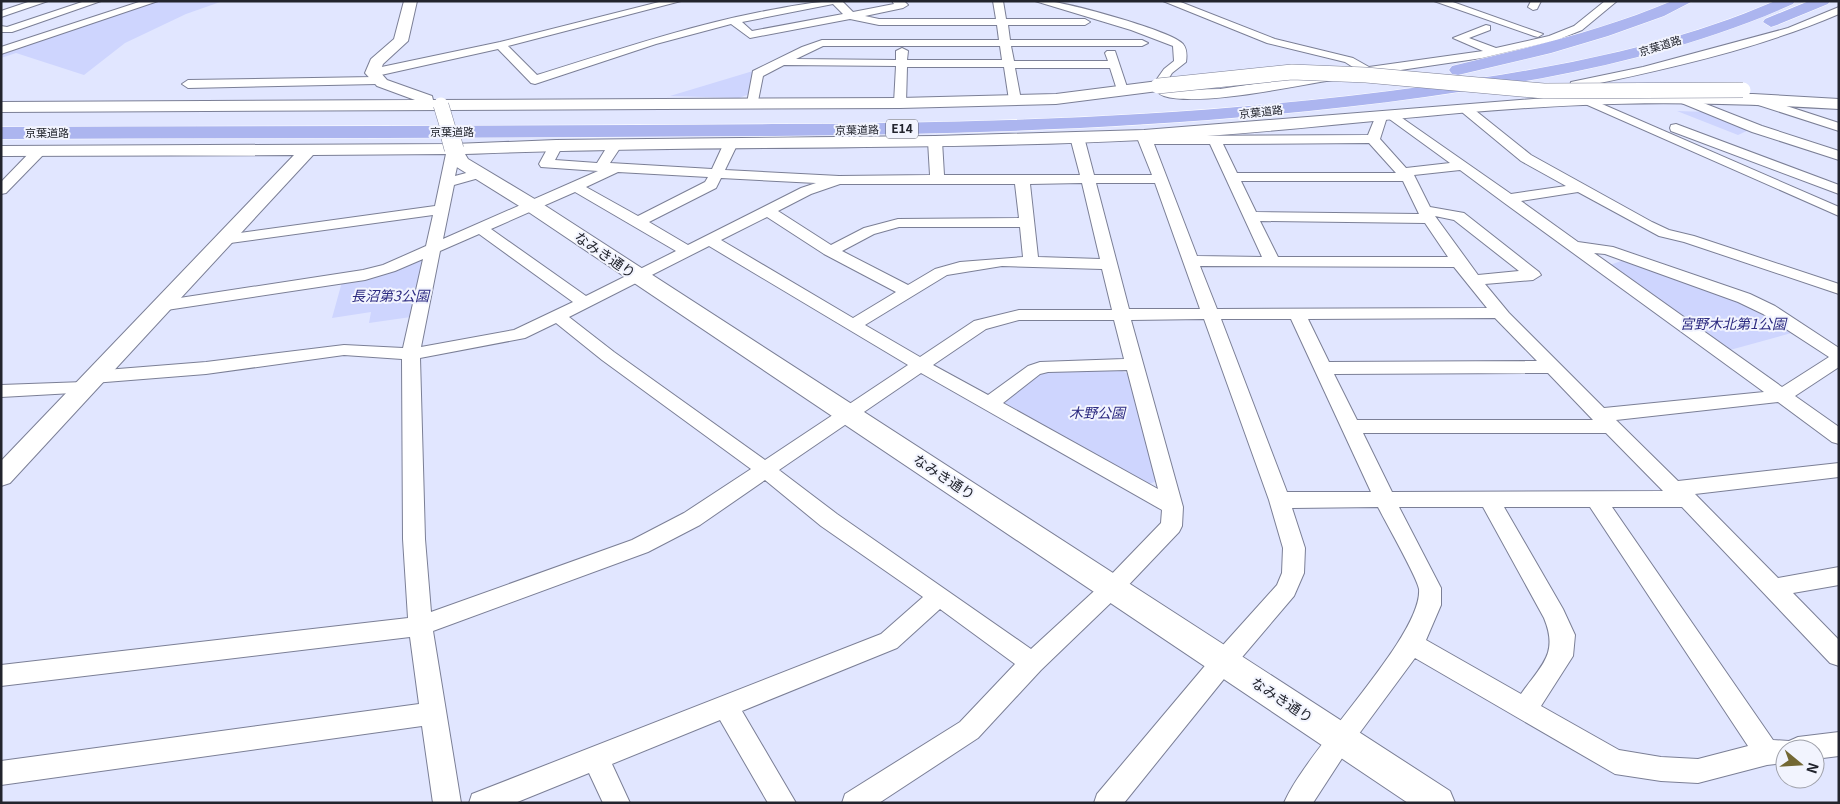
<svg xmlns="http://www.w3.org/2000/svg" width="1840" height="804" viewBox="0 0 1840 804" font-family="Georgia,'Noto Sans JP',serif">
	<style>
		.green { fill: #ced5fe }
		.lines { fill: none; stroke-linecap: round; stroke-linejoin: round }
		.minor-casing { stroke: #7b7f96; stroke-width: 2 }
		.tertiary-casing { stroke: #7b7f96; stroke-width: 2 }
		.motorway-casing { stroke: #fff; stroke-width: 1 }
		.minor { fill: #fff; fill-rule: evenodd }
		.tertiary { fill: #fff; fill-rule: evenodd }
		.motorway { fill: #acb5ef; fill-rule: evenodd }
		.tertiary-bridge-far1-casing { stroke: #7b7f96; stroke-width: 16; stroke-linecap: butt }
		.tertiary-bridge-casing { stroke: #7b7f96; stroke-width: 20; stroke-linecap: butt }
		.tertiary-bridge-far1 { stroke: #fff; stroke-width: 15 }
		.tertiary-bridge { stroke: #fff; stroke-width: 19 }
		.labels { text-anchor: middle; stroke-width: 4; stroke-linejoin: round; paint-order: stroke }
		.far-street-label { font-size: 11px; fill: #22242d; stroke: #f2f4fe }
		.shield { fill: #f2f4fe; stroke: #60626c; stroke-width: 1 }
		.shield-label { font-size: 12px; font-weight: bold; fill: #22242d }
		.street-label { font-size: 14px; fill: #22242d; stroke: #f2f4fe }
		.park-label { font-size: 14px; font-style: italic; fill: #2c2a81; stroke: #f2f4fe }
	</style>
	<rect width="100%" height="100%" fill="#e1e6ff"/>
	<path class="green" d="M159,1H223L186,14L125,43L84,75L16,53L1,58V54Z
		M753,71L752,93L739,98L670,96Z
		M1677,111L1707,112L1751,129L1738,135Z
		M422,260L411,317L369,323L371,312L332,318L342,282Z
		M1624,260L1753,307L1795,332L1730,350L1610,265Z
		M1040,370H1120L1132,376L1159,480L1142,487L999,407Z"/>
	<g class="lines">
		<defs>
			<path id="minor" d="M31,1H48L1,17V11Z
				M85,1H101L12,32H1V26L7,27Z
				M142,1H158L1,54V47Z
				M663,1H681L508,46L537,75C611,52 684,27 760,12C788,7 814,1 842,1L853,12L894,4L892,1H904L908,5L903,8L865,16L879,19H996L993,1H1003L1006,19H1085L1090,22L1085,25H1008L1010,40H1142L1148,43L1142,46H1011L1014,61H1108L1105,53L1107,51H1115L1128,90L1122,94L1118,93L1110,68H1015L1021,100L1015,104L1009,100L1004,67H907L906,103L900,107L894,103L896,66L784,65L763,76L757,106H749L747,103L753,71L802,47L822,40H999L997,25H879L850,19L750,38L731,24L656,44L535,84L531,83L498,49L372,77L366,73L372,69L500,42ZM833,4L843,14L752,31L742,22ZM823,46H1000L1002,60H907L908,51L902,48L896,51V60L796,59Z
				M1035,1C1041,1 1048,1 1054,2C1075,5 1172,31 1183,44C1187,49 1187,55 1186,62L1172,73L1164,86L1170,90L1220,89L1333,72L1339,76L1333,80C1293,86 1199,107 1164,96C1158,94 1155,90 1152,86L1164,69L1174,61L1173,46L1131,30Z
				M1163,1H1178L1275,39L1353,58L1369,67L1483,51L1453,38L1486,25L1490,26V30L1469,38L1496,48L1549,36L1574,26L1605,1H1617L1582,30L1557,40L1482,58L1360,76L1354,72L1356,69L1345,62L1267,43Z
				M1434,1H1450L1543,34L1538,37L1534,36Z
				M1531,1H1541L1537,9L1533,10L1528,7Z
				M1839,7V14C1757,49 1668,69 1581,87L1579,94L1839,207V216L1567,96L1571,82L1643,67L1788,28Z
				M373,77L379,81L377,84L188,88L182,84L188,80Z
				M1683,95L1762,126L1839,151V160L1752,132L1679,102L1677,99L1679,96Z
				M1753,95L1839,123V131L1749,102L1747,99L1749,96Z
				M1467,106L1471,107L1531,155L1652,222L1669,230L1694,236L1839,284V294L1684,242L1659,236L1578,192L1521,201L1578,242L1613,247L1750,294L1775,306L1839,348V367L1795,396L1839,427V444L1832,442L1778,402L1616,420L1678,481L1839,463V477L1695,494L1778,578L1839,567V585L1793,593L1839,640V666L1830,663L1682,507H1612L1773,740L1789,741L1798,737L1839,732V756L1815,759V749H1785V763L1767,765L1698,783L1661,781L1615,774L1415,658L1350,746L1313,803H1284C1306,750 1423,636 1419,589C1417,577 1386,523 1378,507L1292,508L1305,548L1304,573L1294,596L1232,669L1124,803H1094L1097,794L1214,655L1277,585L1282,573L1283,548L1269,500L1204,319L1131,320L1183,507L1182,526L1179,532L1120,594L1041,670L978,738L879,803H842L845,794L960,722L1015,664L940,609L897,648L742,711L796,803H768L720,720L612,764L630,803H603L589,773L515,803H469L472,794L881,634L923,597L821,526L765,480L700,525L648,552L433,631L461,803H433L422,726L1,785V761L419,704L410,637L1,686V665L408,618L403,539L402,359L344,355L206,374L93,383L87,381L84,377L87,373L93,371L206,362L344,345L403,348L423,259L395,271L365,280L160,311L154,310L152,306L154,302L160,301L363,270L383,265L426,246L433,215L223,244L215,239L218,236L435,206L447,149L454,145L461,149L455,176L481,169L488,173L486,176L454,185L443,239L598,171L541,167L539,164L551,142L556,141L563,145L555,160L597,163L610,142L615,141L622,145L610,163L712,169L724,143L731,139L738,143L725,170L839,176L930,175L928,141L935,137L942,141L944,175H1080L1070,137L1077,133L1084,137L1094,175H1152L1138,140L1139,132H1149L1151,136L1368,135L1377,113L1386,114L1392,111L1511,194L1566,186L1521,161L1463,113L1461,110L1463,107ZM1387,117L1388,118L1450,163L1406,168L1380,139ZM1369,143L1396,173H1237L1223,144ZM1154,144H1210L1262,257L1197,256ZM1460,170L1503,202L1764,392L1604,408L1509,313L1485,284L1533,280L1541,275L1539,272L1464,213L1430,207L1414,175ZM618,172L708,177L705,182L638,216L586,187ZM721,178L816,183L801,188L688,245L649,222L716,188ZM1241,181H1403L1419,214L1256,212ZM1082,183L1100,259L1038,257L1030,184ZM1096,183H1155L1200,309H1129ZM840,184H1015L1019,218L898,219L864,228L831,245L778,211L811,194ZM575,192L676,251L586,296L491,229ZM1435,216L1454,220L1519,271L1478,275ZM767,217L824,254L896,292L853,318L721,240ZM1260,221L1425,223L1448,257H1278ZM899,227H1020L1023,257L960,262L935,269L908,285L842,251L874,234ZM479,234L573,302L514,330L421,347L440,251ZM709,246L908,365L765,460L614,352L569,317ZM1594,253L1605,254L1738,302L1763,314L1829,357L1782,387ZM1002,266L1102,269L1112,310H1019L974,321L920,357L865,325L947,275ZM1200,266L1454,267L1487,308L1217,309ZM1495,318L1537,361L1329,362L1308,319ZM1221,319H1291L1371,492H1287ZM1019,320H1114L1124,359L1040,362L1028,366L988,395L933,365L986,329ZM556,323L602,360L751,469L684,513L632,540L431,612L425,539L420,358L525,338ZM1127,370L1158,489L1003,403L1040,374L1048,372ZM921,373L1162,510L1161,523L1104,582L1031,649L837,514L779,470ZM1548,373L1593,420H1357L1334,374ZM1363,433H1606L1663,491L1392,492ZM1399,507H1483L1544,618C1559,654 1541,665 1521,694L1426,640L1441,605V588ZM1504,507H1590L1748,746L1698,759L1661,757L1619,750L1541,706L1573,656L1575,635L1563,609Z
				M1676,124L1839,185V194L1671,131L1670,128L1671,125Z
				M39,147L46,151L44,154L6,193L1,194V182L34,148Z
				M84,382L91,384L93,388L91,392L1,397V385Z"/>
			<path id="tertiary" d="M404,1H417L408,41L383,64L380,72L387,80L432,96L433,100L900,98L1056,94L1158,81L1166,86L1158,91L1056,104L900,108L1,112V102L415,100L377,86L365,73L371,59L394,39Z
				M1753,94L1839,99V109C1754,104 1668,101 1583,105C1436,111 1289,133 1142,140C917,151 691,145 465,154L468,159L538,201L1450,791L1455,803H1408L524,209L455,166L448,154L313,155L10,483L1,486V461L294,155L1,156V146L454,144L556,140L935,136L1144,130L1583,95Z"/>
			<path id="motorway" d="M1672,1H1693L1664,16L1608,36L1551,53L1458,75L1452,74L1449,70L1452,66C1527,48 1601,31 1672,1Z
				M1775,1H1795L1793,4C1676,56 1551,79 1425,97C1209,127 991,134 773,136C516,138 258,138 1,139V127C262,126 522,126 782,124C998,123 1213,116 1427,86C1546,69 1664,49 1775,1Z
				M1809,1H1830L1828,4L1777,25L1771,27L1763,22L1765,19Z"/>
		</defs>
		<use href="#minor" class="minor-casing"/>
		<use href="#tertiary" class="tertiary-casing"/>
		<use href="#motorway" class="motorway-casing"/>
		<use href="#minor" class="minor"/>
		<use href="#tertiary" class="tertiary"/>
		<use href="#motorway" class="motorway"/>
		<defs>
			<path id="tertiary-bridge-far1" d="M1158,86L1292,72L1366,75L1544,91L1743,90
				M441,105L450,135"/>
			<path id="tertiary-bridge" d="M450,134L454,149"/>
		</defs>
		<use href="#tertiary-bridge-far1" class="tertiary-bridge-far1-casing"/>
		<use href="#tertiary-bridge" class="tertiary-bridge-casing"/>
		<use href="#tertiary-bridge-far1" class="tertiary-bridge-far1"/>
		<use href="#tertiary-bridge" class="tertiary-bridge"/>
	</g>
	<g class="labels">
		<g class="far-street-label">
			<text transform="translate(1660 46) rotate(-17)" y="4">京葉道路</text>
			<text transform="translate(1261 112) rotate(-6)" y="4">京葉道路</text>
			<text transform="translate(857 130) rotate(-1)" y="4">京葉道路</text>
			<text x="452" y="136">京葉道路</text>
			<text x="47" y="137">京葉道路</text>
		</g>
		<rect class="shield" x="886" y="119.5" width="32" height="19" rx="4"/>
		<g class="shield-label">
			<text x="902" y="133">E14</text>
		</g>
		<g class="street-label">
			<text transform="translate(605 255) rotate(34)" y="5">なみき通り</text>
			<text transform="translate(944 477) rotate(33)" y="5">なみき通り</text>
			<text transform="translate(1282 700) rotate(33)" y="5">なみき通り</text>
		</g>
		<g class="park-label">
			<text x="390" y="301">長沼第3公園</text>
			<text x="1733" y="329">宮野木北第1公園</text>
			<text x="1097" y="418">木野公園</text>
		</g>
	</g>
	<rect width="1840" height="804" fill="none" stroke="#22242d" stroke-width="5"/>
	<g transform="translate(1800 764) rotate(108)"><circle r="24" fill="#f2f4fe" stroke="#9fa1aa"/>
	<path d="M0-4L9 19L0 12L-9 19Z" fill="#736834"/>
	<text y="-8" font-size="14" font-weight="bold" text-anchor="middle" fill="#22242d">N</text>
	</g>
</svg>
